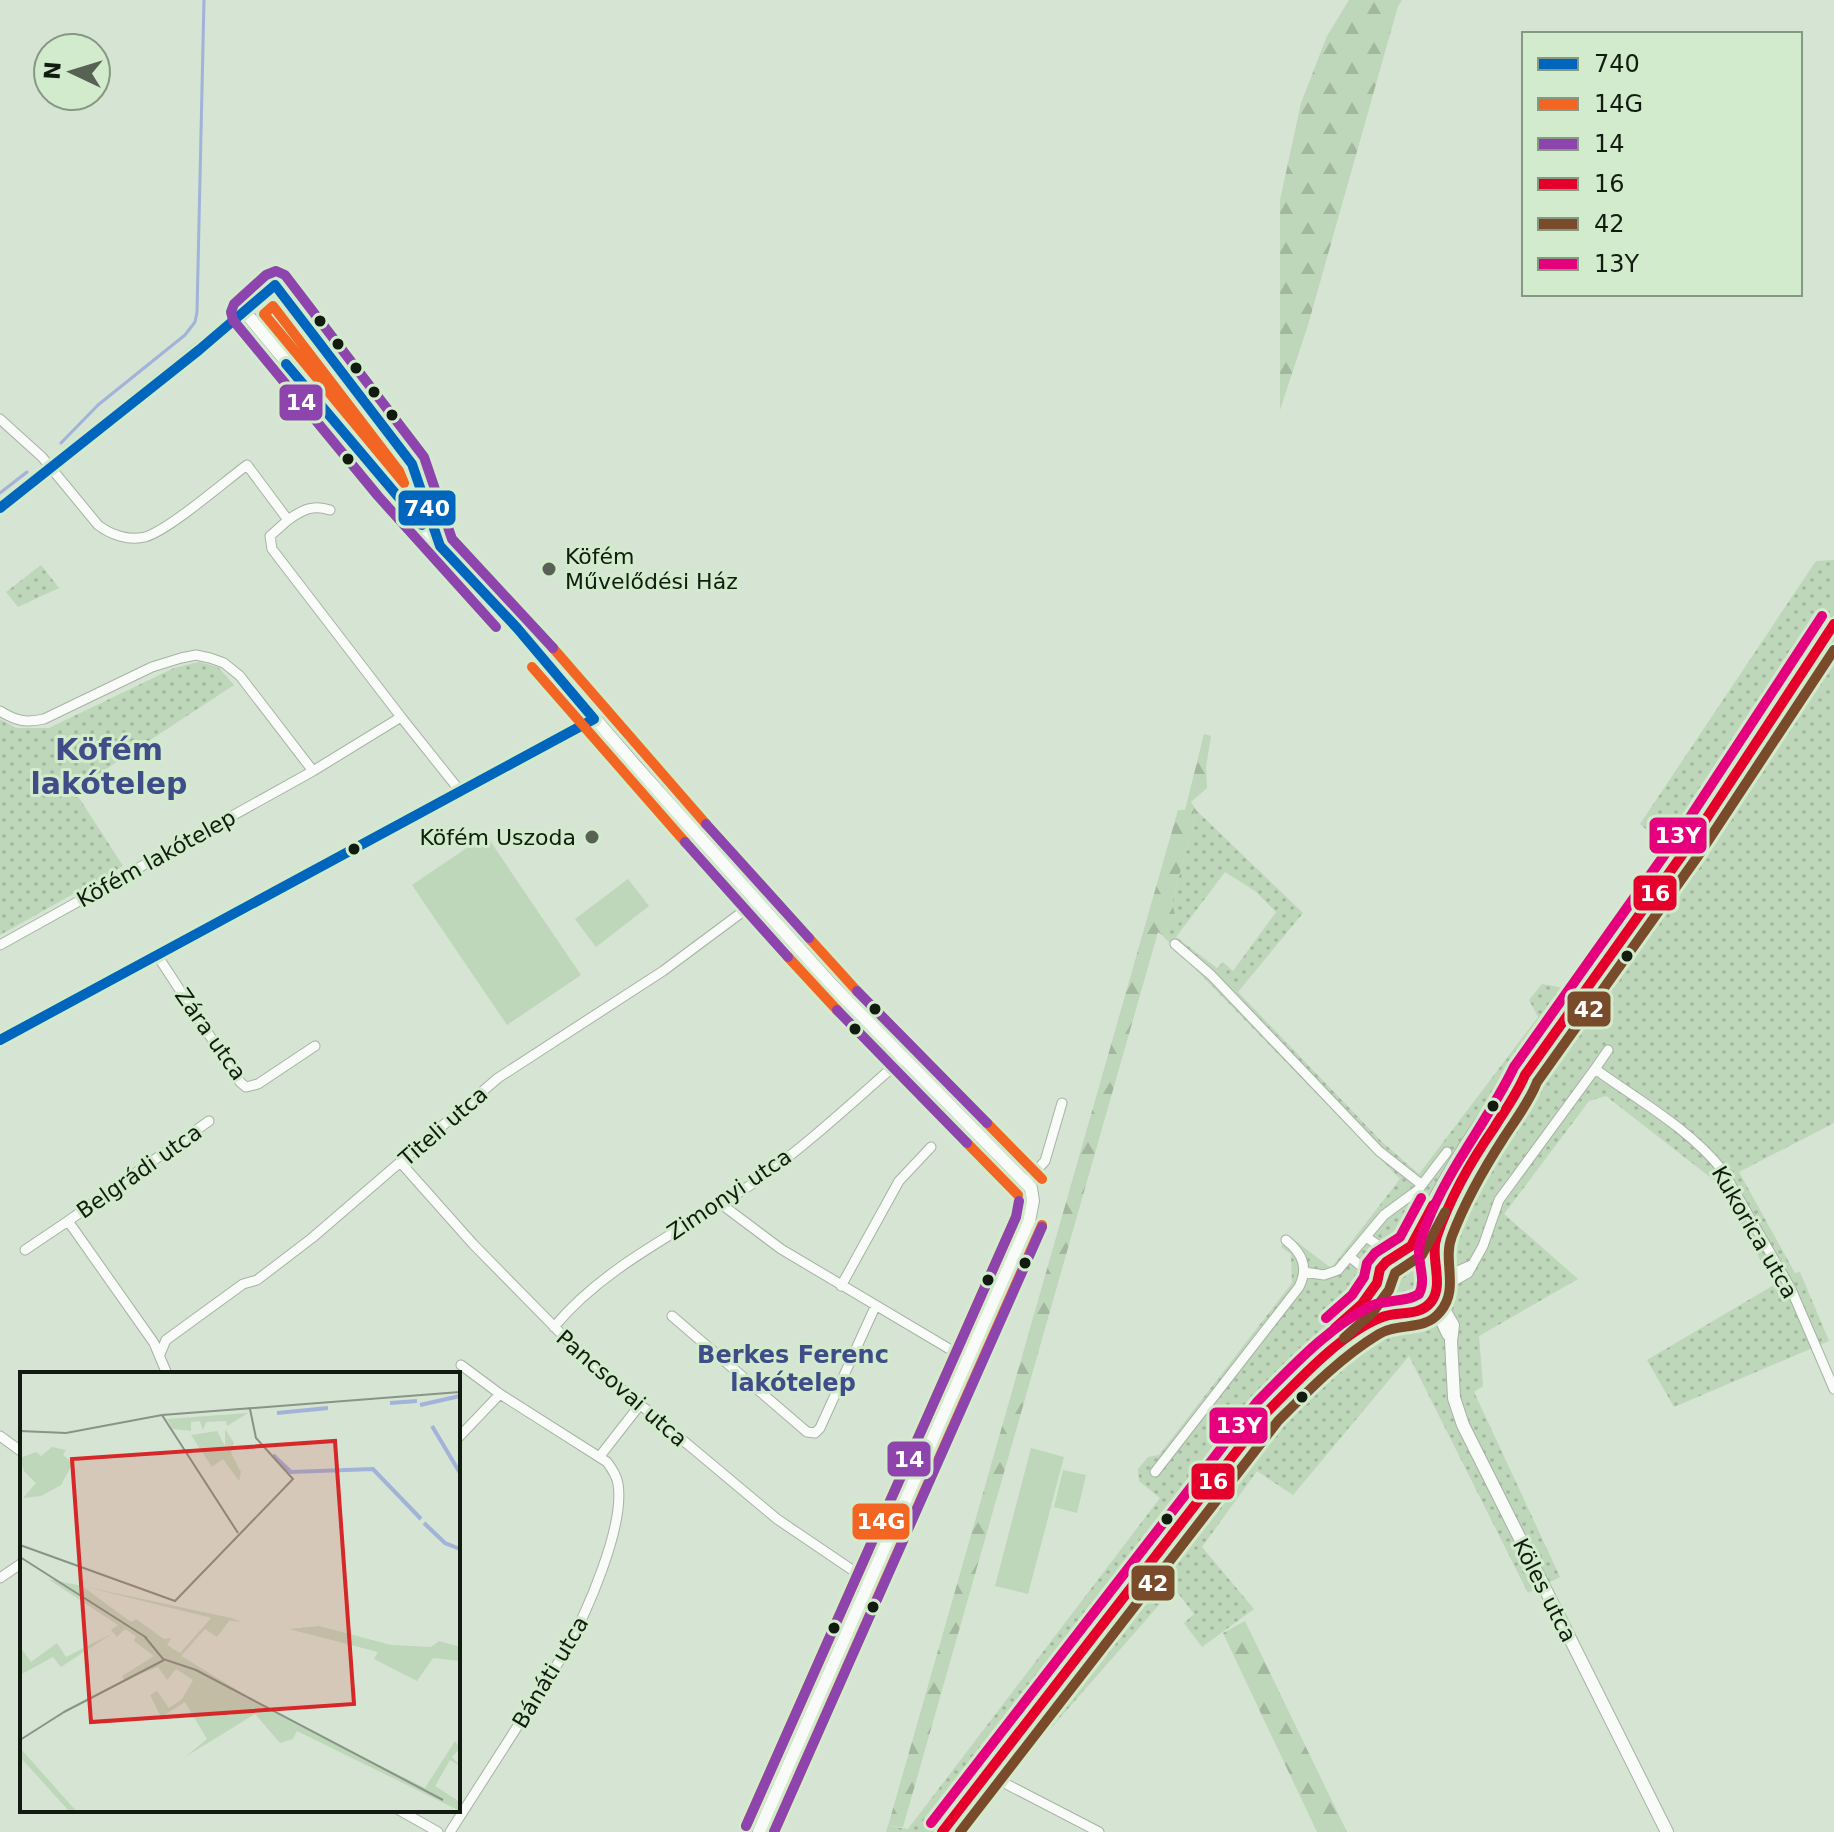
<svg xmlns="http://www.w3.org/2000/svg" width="1834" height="1832" viewBox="0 0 1834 1832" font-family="'DejaVu Sans',sans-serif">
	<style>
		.grass { fill: url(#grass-dots); fill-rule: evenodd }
		.forest { fill: url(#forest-firs) }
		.garden { fill: #bed6b9 }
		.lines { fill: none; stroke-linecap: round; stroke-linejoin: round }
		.stream { stroke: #a2b2d9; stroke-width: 3 }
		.street-casing { stroke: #a7b2a5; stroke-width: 11 }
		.secondary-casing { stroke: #a7b2a5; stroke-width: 14 }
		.primary-casing { stroke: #a7b2a5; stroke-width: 16 }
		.street { stroke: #f9fbf8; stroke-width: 9 }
		.secondary { stroke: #f9fbf8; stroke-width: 12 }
		.primary { stroke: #f9fbf8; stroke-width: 14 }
		.bus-1-casing { stroke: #d2ebcc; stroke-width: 16 }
		.bus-2-casing { stroke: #d2ebcc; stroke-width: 16 }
		.bus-3-casing { stroke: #d2ebcc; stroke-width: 16 }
		.bus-4-casing { stroke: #d2ebcc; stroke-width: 16 }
		.bus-5-casing { stroke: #d2ebcc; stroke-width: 16 }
		.bus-6-casing { stroke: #d2ebcc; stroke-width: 16 }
		.bus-1 { stroke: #0065bd; stroke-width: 10 }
		.bus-2 { stroke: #f26522; stroke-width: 10 }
		.bus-3 { stroke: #8e44ad; stroke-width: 10 }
		.bus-4 { stroke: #e4002b; stroke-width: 10 }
		.bus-5 { stroke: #7a4b2a; stroke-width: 10 }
		.bus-6 { stroke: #e5007d; stroke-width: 10 }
		.bus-dot { fill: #121b10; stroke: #d2ebcc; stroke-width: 3 }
		.poi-dot { fill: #576154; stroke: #d2ebcc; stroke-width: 3 }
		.labels { text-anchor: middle; stroke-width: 6; stroke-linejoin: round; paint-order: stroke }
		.poi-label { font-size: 22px; fill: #121b10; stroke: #d2ebcc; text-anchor: start }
		.street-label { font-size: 22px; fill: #121b10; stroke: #d2ebcc }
		.neighbourhood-label { font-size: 24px; font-weight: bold; fill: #3e4c88; stroke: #d2ebcc }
		.district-label { font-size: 30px; font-weight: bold; fill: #3e4c88; stroke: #d2ebcc }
		.inset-river { fill: none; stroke: #a2b2d9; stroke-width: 4 }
		.inset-road { fill: none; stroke: #889485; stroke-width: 2 }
		.view { fill: #d62828; fill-opacity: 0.15; stroke: #d62828; stroke-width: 4 }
		.inset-edge { fill: none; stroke: #121b10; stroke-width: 4 }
		.line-badge { stroke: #d2ebcc; stroke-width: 3 }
		.badge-label { font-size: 22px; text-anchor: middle; font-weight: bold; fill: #fff }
	</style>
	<defs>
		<pattern id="grass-dots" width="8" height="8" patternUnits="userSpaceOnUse" patternTransform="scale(2)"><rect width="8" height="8" fill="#bed6b9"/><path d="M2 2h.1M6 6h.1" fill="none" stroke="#a2b79e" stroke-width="1.8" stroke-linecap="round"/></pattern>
		<pattern id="forest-firs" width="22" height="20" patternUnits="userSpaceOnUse" patternTransform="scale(2)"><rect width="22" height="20" fill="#bed6b9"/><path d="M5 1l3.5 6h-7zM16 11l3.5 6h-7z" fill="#a2b79e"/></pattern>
	</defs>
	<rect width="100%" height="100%" fill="#d6e4d3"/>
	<path class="grass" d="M1834,560V1123L1739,1172L1795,1273L1800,1272L1829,1341L1674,1407L1647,1360L1774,1285L1719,1184L1606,1096L1589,1101L1504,1214L1578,1279L1479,1336L1483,1386L1474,1392L1560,1577L1528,1593L1409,1356L1293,1495L1257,1471L1202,1547L1254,1609L1202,1647L1184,1623L1194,1614L1174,1588L992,1795L965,1832H886L888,1826L908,1829L1160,1498L1139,1481L1138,1469L1148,1457L1159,1455L1292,1283L1291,1254L1281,1247L1289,1236L1331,1268L1400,1179L1164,937L1175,914L1172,902L1194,822L1193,814L1196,810L1303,913L1238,992L1381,1141L1419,1174L1538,1017L1529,1000L1542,984L1564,988L1667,847L1640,824L1816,561ZM1225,872L1255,891L1276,912L1233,971L1223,962L1217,968L1176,937Z
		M41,565L59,588L18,607L6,592Z
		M199,662L218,667L234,685L74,790L123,866L0,935V719L16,728H49L174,668Z"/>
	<path class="forest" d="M1349,0H1402L1398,6L1308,325L1280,410V200L1301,103L1327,36Z
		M1204,734L1211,736L1206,767L1207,788L1191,802L1196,810L1193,814L1194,822L1172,902L1175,914L1164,937L1158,932L903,1827L888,1826L1178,810H1185Z
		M1245,1621L1347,1832H1317L1223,1633Z"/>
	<path class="garden" d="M486,835L581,975L507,1025L412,885Z
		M628,879L649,906L596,947L575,919Z
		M1031,1448L1064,1457L1028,1594L995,1586Z
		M1063,1470L1086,1475L1077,1513L1054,1507Z"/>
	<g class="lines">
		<path class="stream" d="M61,443L98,405L185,335L195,322L197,312L204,0
			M0,493L27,472"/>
		<defs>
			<path id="street" d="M0,419L42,457L98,525C111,535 129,541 145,537C169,530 224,482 247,465L288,520L270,536L272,549L401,717L313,771L240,676L224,663L210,658L196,655L181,658L152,667L44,719C26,723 16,721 0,711
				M288,520C302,510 313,504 330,510
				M401,717L460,791
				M1175,944L1211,975L1379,1151L1422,1185
				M0,945L313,771
				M157,955L240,1082L246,1087L258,1084L315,1046
				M1595,1069L1608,1050
				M401,1163L473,1244L587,1360L777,1519L870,1582
				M1026,1182L1045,1161L1062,1103
				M721,1204L781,1249L968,1360
				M68,1221L209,1121
				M1366,1237L1394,1256
				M25,1250L68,1221L154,1343L167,1374
				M1350,1257L1377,1279
				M1434,1270L1455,1272L1471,1265
				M1304,1272L1324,1275L1338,1270L1384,1215L1418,1190L1447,1152
				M841,1286L899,1181L931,1147
				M1436,1291L1468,1273L1483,1246L1499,1200L1595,1069C1638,1100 1690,1129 1723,1171L1791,1289L1834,1389
				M672,1316L807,1432L815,1433L820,1428L875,1307
				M554,1327C606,1264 686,1229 752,1184C805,1147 854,1101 903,1058
				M160,1354L166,1340L243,1284L257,1280L312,1238L498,1078L663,971L757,901
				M0,1436L22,1452
				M458,1438L500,1394
				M600,1456L639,1406
				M1155,1472L1299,1287C1309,1267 1302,1253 1286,1240
				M0,1578L22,1563
				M985,1773L1099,1832
				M399,1810L438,1832
				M450,1832L565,1652C586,1614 625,1527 618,1484C617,1476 612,1469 607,1462L500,1394L461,1365"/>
			<path id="secondary" d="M0,508L245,312L440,546L517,628L633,763L832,985L1031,1188L1033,1201L1029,1221L759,1832
				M0,1040L594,719
				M1434,1296L1439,1301L1453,1325L1451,1341L1454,1398L1463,1425L1667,1832
				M1421,1310L1441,1319L1448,1334"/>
			<path id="primary" d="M1403,1253C1419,1237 1428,1215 1438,1195C1457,1160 1491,1102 1521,1079
				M1283,1387C1297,1367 1314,1348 1332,1331C1343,1321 1355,1313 1364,1301C1376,1287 1377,1264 1395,1256C1410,1249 1424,1256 1433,1268
				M1267,1412C1300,1379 1333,1346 1373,1321C1394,1307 1413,1320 1429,1304C1446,1286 1428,1262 1435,1240C1448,1203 1473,1160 1494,1127C1506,1110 1518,1094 1525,1075L1687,848L1834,624
				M942,1832L1271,1405"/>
		</defs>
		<use href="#street" class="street-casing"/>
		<use href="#secondary" class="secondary-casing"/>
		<use href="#primary" class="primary-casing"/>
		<use href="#street" class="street"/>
		<use href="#secondary" class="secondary"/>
		<use href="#primary" class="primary"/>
		<defs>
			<path id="bus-1" d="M275,285L412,464L440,546L517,628L594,719
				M286,364L422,525
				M0,508L199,350L275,285
				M0,1040L594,719"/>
			<path id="bus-2" d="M273,306L399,471L404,483L264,314Z
				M553,648L706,824
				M532,667L685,842
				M809,938L857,991
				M788,957L837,1010
				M987,1123L1042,1179
				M967,1143L1018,1195
				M746,1826L1016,1217
				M774,1832L1042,1225"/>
			<path id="bus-3" d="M496,627L378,496L233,320L231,312L234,304L266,275L276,271L285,275L424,457L452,539L553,648
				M706,824L809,938
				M685,842L788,957
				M857,991L987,1123
				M837,1010L967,1143
				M746,1826L1016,1217L1019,1201
				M774,1832L1042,1227"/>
			<path id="bus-4" d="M1335,1328L1362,1304L1377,1283L1380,1269L1386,1262L1411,1246L1433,1205
				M942,1832L1267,1412C1298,1381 1339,1335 1380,1318C1396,1310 1418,1318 1431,1302C1445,1284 1429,1257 1437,1236C1450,1198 1471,1161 1494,1128C1505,1110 1517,1094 1525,1075L1687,848L1834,624"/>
			<path id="bus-5" d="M1344,1338L1373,1312L1389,1290L1395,1273L1422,1255L1445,1212
				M960,1832L1278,1421C1309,1390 1341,1357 1379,1334C1399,1322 1424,1332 1440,1312C1460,1289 1442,1261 1452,1236C1465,1202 1483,1170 1503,1139C1515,1120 1529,1103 1537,1082L1698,856L1834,650"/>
			<path id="bus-6" d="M1326,1318L1352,1295L1364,1277L1367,1263L1375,1253L1400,1237L1421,1198
				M931,1823L1257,1402C1291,1368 1327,1328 1371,1306C1386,1299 1405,1303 1419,1294C1426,1281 1419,1267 1419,1252C1419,1242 1423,1232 1427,1223C1449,1167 1488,1121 1514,1067L1675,840L1822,616"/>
		</defs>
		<use href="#bus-1" class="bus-1-casing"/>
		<use href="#bus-2" class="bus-2-casing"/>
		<use href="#bus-3" class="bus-3-casing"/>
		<use href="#bus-4" class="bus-4-casing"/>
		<use href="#bus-5" class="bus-5-casing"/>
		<use href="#bus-6" class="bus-6-casing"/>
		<use href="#bus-1" class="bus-1"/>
		<use href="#bus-2" class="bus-2"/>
		<use href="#bus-3" class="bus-3"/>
		<use href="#bus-4" class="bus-4"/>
		<use href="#bus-5" class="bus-5"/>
		<use href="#bus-6" class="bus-6"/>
	</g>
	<g class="bus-dot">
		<circle cx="320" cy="321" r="7"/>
		<circle cx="338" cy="344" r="7"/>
		<circle cx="356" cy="368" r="7"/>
		<circle cx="374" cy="392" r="7"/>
		<circle cx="392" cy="415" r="7"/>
		<circle cx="348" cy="459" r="7"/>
		<circle cx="354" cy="849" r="7"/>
		<circle cx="1627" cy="956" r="7"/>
		<circle cx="875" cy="1009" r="7"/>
		<circle cx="855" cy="1029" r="7"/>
		<circle cx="1493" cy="1106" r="7"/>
		<circle cx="1025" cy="1263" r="7"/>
		<circle cx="988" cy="1280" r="7"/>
		<circle cx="1302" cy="1397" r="7"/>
		<circle cx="1167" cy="1519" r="7"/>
		<circle cx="873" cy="1607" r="7"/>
		<circle cx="834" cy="1628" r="7"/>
	</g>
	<g class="poi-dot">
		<circle cx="549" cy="569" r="8"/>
		<circle cx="592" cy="837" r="8"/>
	</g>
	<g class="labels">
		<g class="poi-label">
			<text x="565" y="564">Köfém<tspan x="565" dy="25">Művelődési Ház</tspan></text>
			<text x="576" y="845" text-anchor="end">Köfém Uszoda</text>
		</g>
		<g class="street-label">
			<text transform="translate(156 858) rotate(-29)" y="8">Köfém lakótelep</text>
			<text transform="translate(211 1034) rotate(55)" y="8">Zára utca</text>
			<text transform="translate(443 1126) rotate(-41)" y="8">Titeli utca</text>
			<text transform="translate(139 1171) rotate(-35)" y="8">Belgrádi utca</text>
			<text transform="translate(729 1194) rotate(-34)" y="8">Zimonyi utca</text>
			<text transform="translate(1755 1232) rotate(60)" y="8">Kukorica utca</text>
			<text transform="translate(622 1388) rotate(41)" y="8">Pancsovai utca</text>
			<text transform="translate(1545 1590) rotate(63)" y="8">Köles utca</text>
			<text transform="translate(550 1672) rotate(-59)" y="8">Bánáti utca</text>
		</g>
		<g class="neighbourhood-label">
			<text x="793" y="1363">Berkes Ferenc<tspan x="793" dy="28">lakótelep</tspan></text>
		</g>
		<g class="district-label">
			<text x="109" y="760">Köfém<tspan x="109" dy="34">lakótelep</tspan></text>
		</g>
	</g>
	<g transform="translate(20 1372)">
		<rect width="440" height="440" fill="#d6e4d3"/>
		<path d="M228,41L207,54L206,49L186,50L183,58L180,49L171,50V59L153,57L147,47ZM205,57L214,71L211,81L221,100L219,109L203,87L192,95L171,63L197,59L205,74ZM32,75L46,78L43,83L53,91L41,113L21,124L3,126L16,111L4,99L0,86L16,80L21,84ZM28,207L62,214L111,250L116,247L144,267L151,266L147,273L160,281L192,245L210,248L197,265L185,257L161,284L254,340L405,416L435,369L440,376L432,385L440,394L430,388L415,414L440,430V439L277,359L273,367L260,371L235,342L165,385L187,367L165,330L141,345L130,323L137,319L149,336L162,327L173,308L156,297L147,308L138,295L104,308L102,304L134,284L114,269L116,264L105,257L97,265L91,258L98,253ZM0,376L57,440H50L0,385Z" fill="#bed6b9"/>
		<path d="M62,214L211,246L222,250L196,247ZM299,254L371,273L411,275L419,269L440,275V289L413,286L397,309L354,287L358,280L269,257ZM93,261L41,295L33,285L0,303V275L11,290L37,271L46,285Z" fill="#bed6b9"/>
		<path class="inset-river" d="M370,31L397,29M400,33L440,24M257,41L308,36M412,54L440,101M253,83L271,100L353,97L401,147M404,151L425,171L440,177"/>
		<path class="inset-road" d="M142,43L218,161M0,59L46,61L142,43L440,20M0,173L155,229L273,107L236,66L230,37M0,185L127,266M125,265L143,287L176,298L423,428M44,340L144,288M0,368L44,340L38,344"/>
		<path class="view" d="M315,69L334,332L71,350L52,87Z"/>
		<rect width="440" height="440" class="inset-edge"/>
	</g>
	<g class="line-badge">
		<rect x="278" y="383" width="46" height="39" rx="8" fill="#8e44ad"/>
		<rect x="397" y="489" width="60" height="38" rx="8" fill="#0065bd"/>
		<rect x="1648" y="816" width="60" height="39" rx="8" fill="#e5007d"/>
		<rect x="1632" y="874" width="46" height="38" rx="8" fill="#e4002b"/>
		<rect x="1566" y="990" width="46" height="38" rx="8" fill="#7a4b2a"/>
		<rect x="1208" y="1406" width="61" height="39" rx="8" fill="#e5007d"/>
		<rect x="886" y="1440" width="46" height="38" rx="8" fill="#8e44ad"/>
		<rect x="1190" y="1462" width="46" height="39" rx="8" fill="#e4002b"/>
		<rect x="851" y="1502" width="60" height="39" rx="8" fill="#f26522"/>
		<rect x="1130" y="1564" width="46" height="38" rx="8" fill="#7a4b2a"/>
	</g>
	<g class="badge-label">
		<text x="301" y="410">14</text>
		<text x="427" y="516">740</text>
		<text x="1678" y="843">13Y</text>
		<text x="1655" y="901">16</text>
		<text x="1589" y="1017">42</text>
		<text x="1239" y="1433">13Y</text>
		<text x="909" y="1467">14</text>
		<text x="1213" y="1489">16</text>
		<text x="881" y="1529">14G</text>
		<text x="1153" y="1591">42</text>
	</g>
	<rect x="1522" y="32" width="280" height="264" fill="#d2ebcc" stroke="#859881" stroke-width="2"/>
	<rect x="1538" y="58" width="40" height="12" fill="#0065bd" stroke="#859881" stroke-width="2"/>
	<text x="1594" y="72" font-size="24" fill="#121b10">740</text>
	<rect x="1538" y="98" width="40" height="12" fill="#f26522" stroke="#859881" stroke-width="2"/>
	<text x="1594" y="112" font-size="24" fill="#121b10">14G</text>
	<rect x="1538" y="138" width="40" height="12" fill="#8e44ad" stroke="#859881" stroke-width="2"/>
	<text x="1594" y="152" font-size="24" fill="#121b10">14</text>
	<rect x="1538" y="178" width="40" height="12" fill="#e4002b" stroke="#859881" stroke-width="2"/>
	<text x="1594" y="192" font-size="24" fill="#121b10">16</text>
	<rect x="1538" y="218" width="40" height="12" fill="#7a4b2a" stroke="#859881" stroke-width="2"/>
	<text x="1594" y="232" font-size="24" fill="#121b10">42</text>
	<rect x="1538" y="258" width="40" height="12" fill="#e5007d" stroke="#859881" stroke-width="2"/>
	<text x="1594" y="272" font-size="24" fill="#121b10">13Y</text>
	<g transform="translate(72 72) rotate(274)"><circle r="38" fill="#d2ebcc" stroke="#859881" stroke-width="2"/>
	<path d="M0-6L14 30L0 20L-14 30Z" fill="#576154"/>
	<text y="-12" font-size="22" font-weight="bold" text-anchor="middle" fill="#121b10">N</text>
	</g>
</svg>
